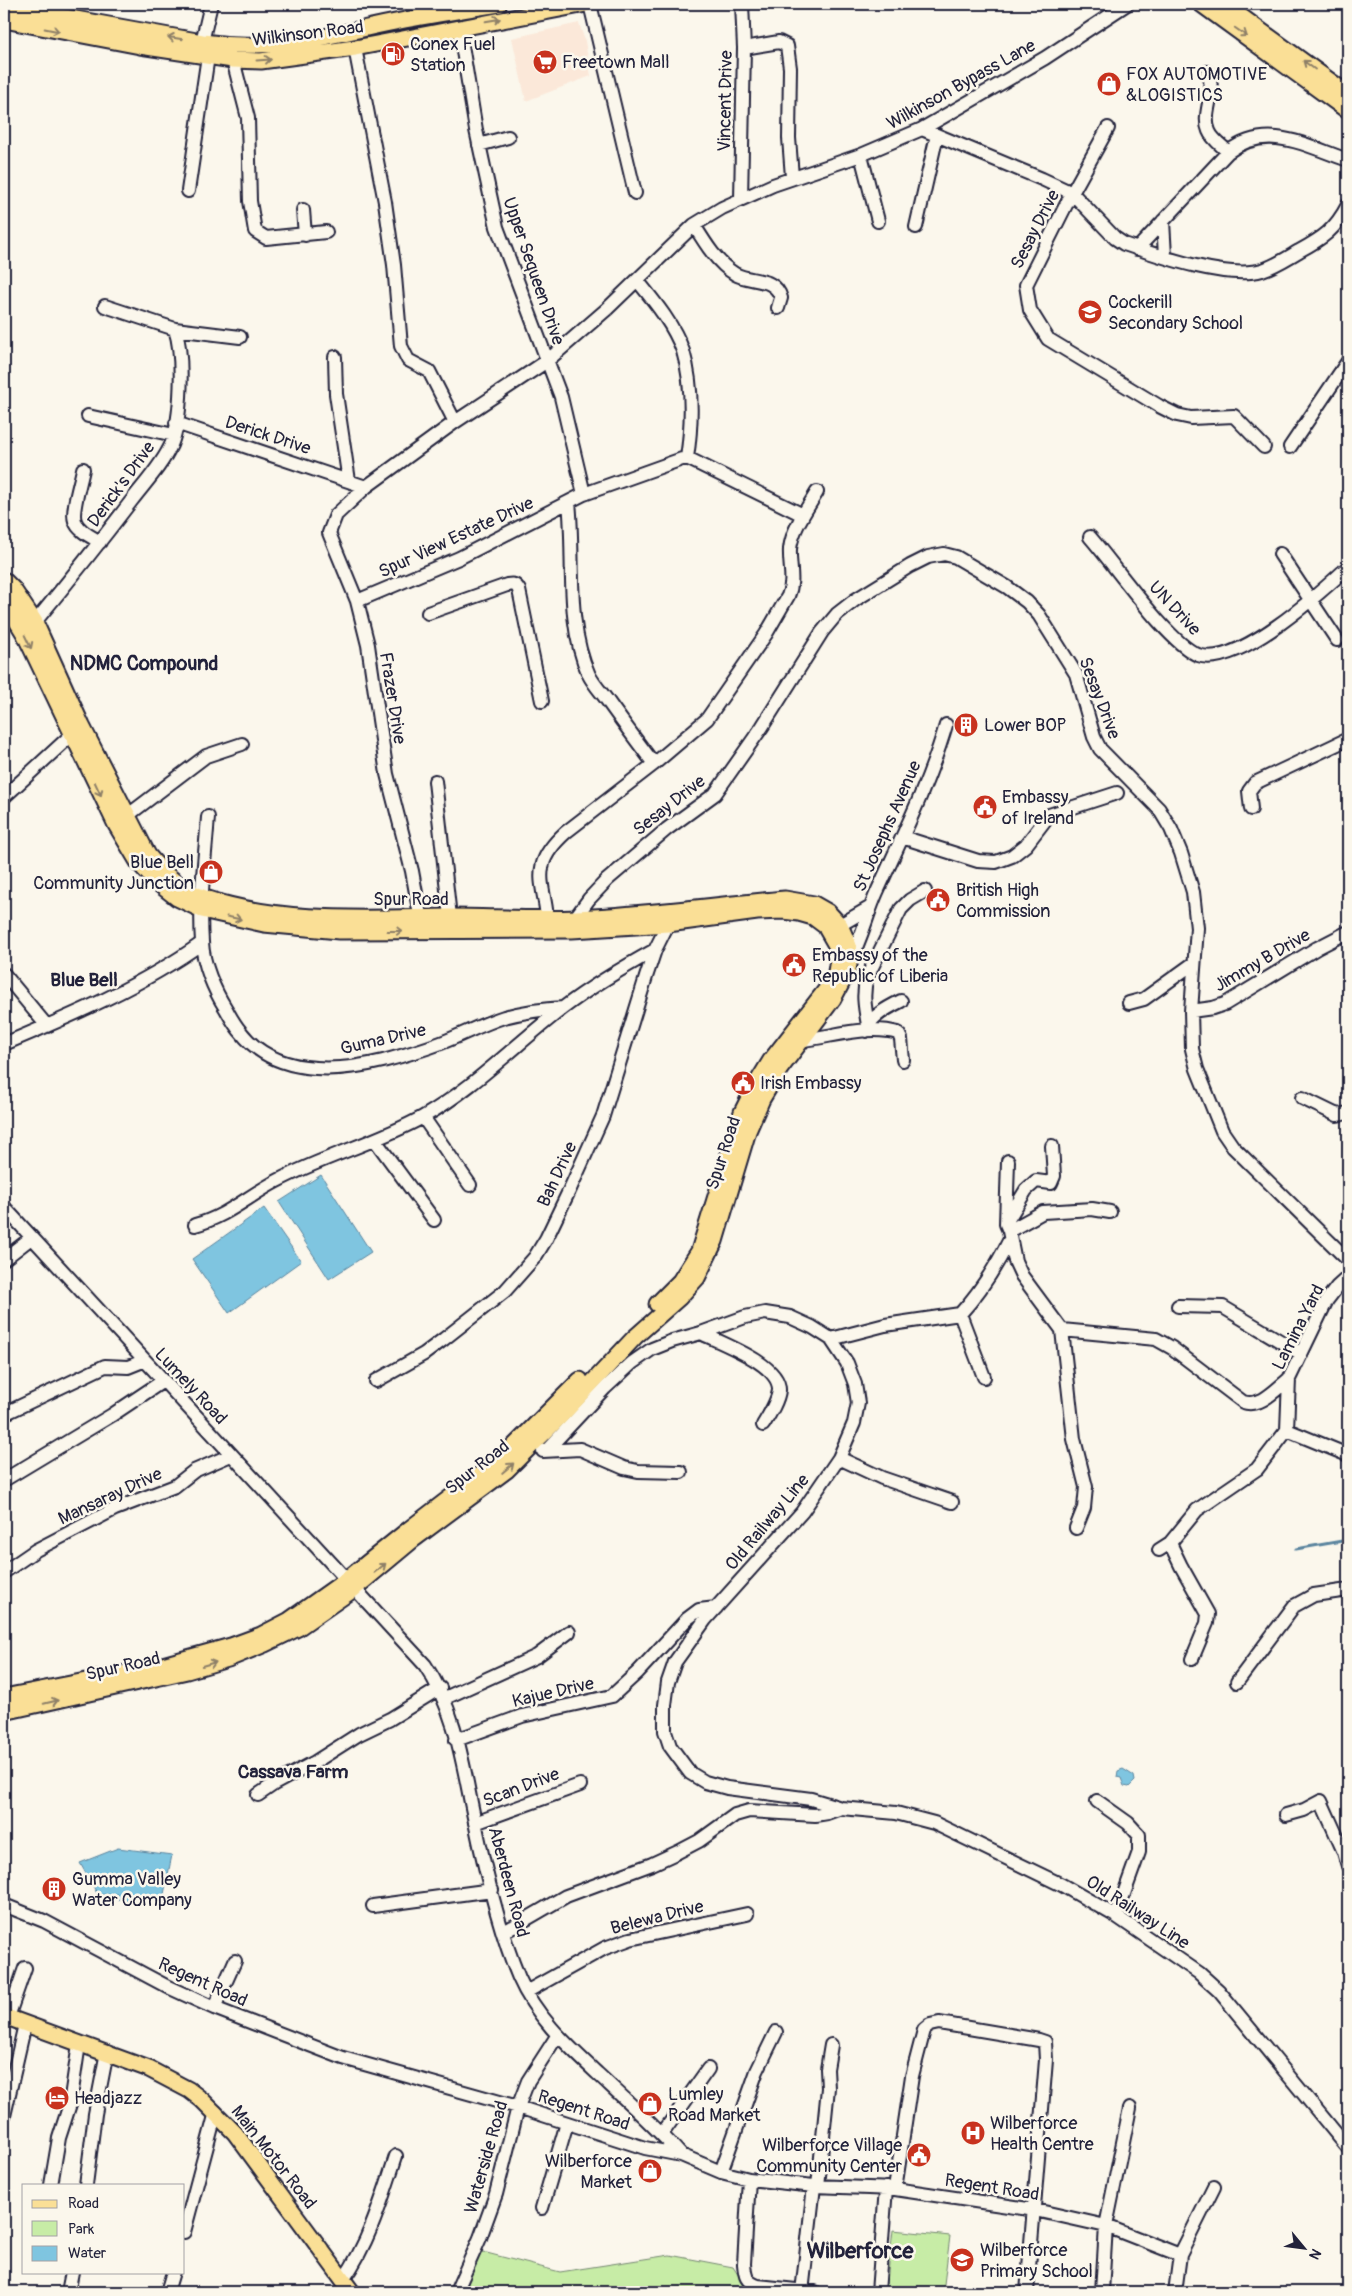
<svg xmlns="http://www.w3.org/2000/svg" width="1352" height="2296" viewBox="0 0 1352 2296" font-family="Pangolin,sans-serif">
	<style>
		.built { fill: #fbe8d9 }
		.green { fill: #c7eca6; stroke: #748770 }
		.water { fill: #7fc5e0; stroke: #5a849e }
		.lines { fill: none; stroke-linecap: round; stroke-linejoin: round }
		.stream { stroke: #5a849e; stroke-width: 3 }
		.minor-casing { stroke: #22223b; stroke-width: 16 }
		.major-casing { stroke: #22223b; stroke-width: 19 }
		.minor { stroke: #fbf7ec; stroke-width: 12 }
		.major { stroke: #fadf96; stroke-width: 15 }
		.oneway { stroke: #8e8068 }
		.labels { text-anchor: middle; stroke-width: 5; stroke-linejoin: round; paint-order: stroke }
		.street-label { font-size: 18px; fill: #22223b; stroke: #fbf7ec }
		.poi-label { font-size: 18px; fill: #22223b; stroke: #fbf7ec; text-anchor: start }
		.neighbourhood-label { font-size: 19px; font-weight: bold; fill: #22223b; stroke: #fbf7ec }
		.quarter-label { font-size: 20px; font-weight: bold; fill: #22223b; stroke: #fbf7ec }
		.district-label { font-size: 22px; font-weight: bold; fill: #22223b; stroke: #fbf7ec }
	</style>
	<rect width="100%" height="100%" fill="#fbf7ec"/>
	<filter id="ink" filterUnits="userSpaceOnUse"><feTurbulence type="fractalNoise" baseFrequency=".02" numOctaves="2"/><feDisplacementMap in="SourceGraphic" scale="10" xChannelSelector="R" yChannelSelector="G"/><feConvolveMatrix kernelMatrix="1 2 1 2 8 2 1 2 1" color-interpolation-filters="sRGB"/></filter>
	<g filter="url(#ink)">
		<path class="built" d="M579,23L585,41L591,76L526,101L512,38Z"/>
		<path class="green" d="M893,2230L950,2236L943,2292L886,2290Z
			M479,2251L560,2272L670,2255L733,2267L744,2284L741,2292H462Z"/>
		<path class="water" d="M321,1175L371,1252L329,1279L279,1202Z
			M264,1208L301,1261L229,1313L192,1259Z
			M1123,1769L1134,1776L1135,1781L1129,1787L1124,1786L1121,1778L1117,1777L1118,1771Z
			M118,1848L172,1855L162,1904L117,1899V1894L98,1895L80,1863Z"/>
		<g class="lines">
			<path class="stream" d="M1296,1549L1348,1540"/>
			<defs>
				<path id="minor" d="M590,4L635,193
					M459,27L476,130L497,227L561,397L584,494
					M202,42L211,4
					M355,48L385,202L394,265L401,346L408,360L429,371L455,422
					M744,48L779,42L787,46L790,68L789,138L792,177
					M233,60L248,118L250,201L255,231L266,238L326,232
					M1207,72C1218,93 1201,113 1209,131C1212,139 1222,146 1228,152
					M1108,128L1072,193L1026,285L1030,310L1048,339L1159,406L1177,415L1191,418L1234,416L1264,447
					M922,129L1042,179L1072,193L1115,238L1124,244C1159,256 1227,280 1262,270C1275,266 1287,258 1299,251C1323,238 1335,230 1348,205
					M479,145L508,137
					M861,155L878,221
					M188,191L208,56
					M741,199L744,48L742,4
					M303,210L305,235
					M1163,221L1165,256
					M694,225C705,243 717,263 735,274C751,283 775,276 781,298L778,308
					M916,227L937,135
					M1137,249L1228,152C1268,122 1306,146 1348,160
					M637,280C654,301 674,325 683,351C693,385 692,424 687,458
					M175,329L240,337
					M335,357L336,394L349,481
					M88,416L174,435
					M176,423L366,487
					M1290,447L1348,361
					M83,469C81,481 71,511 75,521C78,531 92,537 100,542
					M569,502C575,559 565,622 589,675C594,685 603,694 609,703C624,724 639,744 654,764
					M1090,537C1114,564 1168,643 1198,655C1237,669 1321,592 1348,567
					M1280,554L1337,640
					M357,601L459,558L584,494L682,459H689L803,515
					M428,613L507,585C513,584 516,584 519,590L542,701
					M35,622C68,582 100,542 132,500C145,483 162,465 171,445C182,418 184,356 175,329L105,306
					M435,781L450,917
					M4,797L79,728
					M1251,809L1249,791L1255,783L1348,739
					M127,816L206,756L242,744
					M208,817C205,858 199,901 202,942C203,964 214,990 226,1009C230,1016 234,1024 240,1031C273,1075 334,1073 383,1061C402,1056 422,1050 441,1043C462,1035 482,1024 504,1017C523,1012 543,1009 563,1008
					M902,837L978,861L996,862L1012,856L1026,845L1049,815L1117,793
					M573,925L575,918L589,899L607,880L667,829L715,794L762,727L822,632L837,614L855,600L910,566L928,557L944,554L956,557L1007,587L1027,602L1039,615L1076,674L1094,737L1100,749L1159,809L1171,829L1181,853L1193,892L1197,928L1191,1011L1192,1049L1197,1069L1222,1131L1233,1147L1348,1260
					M840,925L871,907
					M422,926L412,871L387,774L368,645L357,601L329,533L336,515L366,487L455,422L547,361L607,309L694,225L722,208L773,185L861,155L922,129L1045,58L1127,4
					M548,928C546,883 526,868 566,832L654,764L707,719L766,634L788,596C795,580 789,566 790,549C792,529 807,509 817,492
					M850,960C862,938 867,914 877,892C902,837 929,783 946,725
					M4,974L47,1026
					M1129,1003L1144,999L1194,963
					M1191,1011L1213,1008L1225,1004L1317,948L1348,932
					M868,1025C865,1008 862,994 867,977L901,909L910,900L925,891
					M866,1031C869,1017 889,1007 901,1001
					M802,1040C832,1037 868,1024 898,1033L901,1039L903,1060
					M4,1044C71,1016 142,986 202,943
					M1302,1098L1337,1115L1348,1113
					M423,1117L470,1185
					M375,1140L434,1220
					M1008,1161L1006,1224L1009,1231L1015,1261L1022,1276L1062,1330L1074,1439L1086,1487L1084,1508L1076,1528
					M4,1207L425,1665C457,1712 463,1767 475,1822C485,1870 500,1933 519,1978C536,2017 567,2045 598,2074C626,2100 655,2126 681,2155
					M1007,1221L1026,1190L1036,1181L1051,1183L1054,1176L1052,1146
					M195,1225C228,1216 248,1196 277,1181C324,1156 376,1143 423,1117C474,1088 516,1044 563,1008C592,986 624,967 655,950
					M1009,1231L1043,1212L1092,1209L1110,1212
					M4,1259L31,1238
					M1178,1306L1223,1307L1300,1353
					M960,1314L984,1377
					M1062,1330L1156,1339L1172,1348L1243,1402C1261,1408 1276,1389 1289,1379
					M701,1333C721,1343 780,1364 779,1390C778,1401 769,1415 763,1425
					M831,1339L885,1325L960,1314C981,1291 996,1267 1010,1239
					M376,1381L424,1354L444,1339L505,1291L535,1257L546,1239L570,1189L603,1116L646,977L655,950L668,924V917
					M4,1414L105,1366L128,1367L143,1361
					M1287,1430L1348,1455
					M543,1451L580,1449L624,1468L638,1471L681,1472
					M546,1451L605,1388L632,1363L652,1349L672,1341L701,1333L745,1317L765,1313L790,1317L812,1327L831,1339L847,1363L855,1384L858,1403L854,1423L839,1458L802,1512L705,1620L675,1662L668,1682L665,1705V1731L670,1746L690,1773L705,1782L727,1788L811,1799L841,1808L896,1813L934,1823L1062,1885L1116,1916L1199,1973L1219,1991L1348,2148
					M839,1458L882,1478L952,1502
					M4,1480L112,1415L163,1381
					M1170,1543L1181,1566L1208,1614L1207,1623L1192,1659
					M1159,1550L1170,1543L1197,1510L1257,1469L1287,1430L1289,1379L1327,1300L1337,1287L1348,1277
					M4,1572L36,1550L115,1509L175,1486L194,1471L231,1455
					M1237,1682L1294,1606L1314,1595L1348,1590
					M445,1698L537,1656L569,1632
					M456,1740L522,1716L612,1696L638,1672L687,1619L699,1610L716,1608
					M258,1795L274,1784L315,1762L359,1734L390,1719L440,1688
					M1097,1801L1128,1823L1139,1835V1852L1116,1916
					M1286,1815L1304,1810L1321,1801L1344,1852L1348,1866
					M475,1823L580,1785
					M4,1905L44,1921L168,1987L214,2008L343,2058L518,2107L645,2148L681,2155L721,2172L749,2179L814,2186L895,2189L1035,2210L1106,2226L1180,2255
					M373,1906L492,1890
					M504,1932L566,1896L652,1864L678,1852L699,1841L735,1815L749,1811L815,1815L827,1813L841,1808
					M526,1992L605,1948L630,1939L747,1914
					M214,2008L235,1961
					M8,2017L25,1968
					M4,2116L25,2024
					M662,2134L708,2069
					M721,2172L757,2071L776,2032
					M749,2179L744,2264C745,2276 746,2282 758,2286L815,2292
					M51,2185L59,2138L70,2104L79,2044
					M86,2185L95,2114L107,2052
					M818,2186L828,2088L827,2069L831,2045
					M895,2189L912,2076L924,2030L930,2025L939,2023L1039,2040L1045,2042L1046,2060L1027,2292
					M542,2208L567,2123
					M184,2232L216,2112
					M343,2280C369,2243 382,2199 396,2156
					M68,2292L72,2272
					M167,2292L173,2272
					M456,2292L480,2238L496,2194L518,2107L528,2081L557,2036
					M802,2292L814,2186
					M878,2292L886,2188
					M1102,2292L1106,2226L1130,2108
					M1175,2292L1180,2255L1214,2187"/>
				<path id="major" d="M1201,4L1348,111
					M1224,4L1348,94
					M4,6L202,42C279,53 332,34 405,20C436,14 468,9 499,4
					M4,20L140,46L233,60L261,61L355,48L586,4
					M4,580L13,589L35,622L82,726L148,855C163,873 181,890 205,898C283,924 367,918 449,917C491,917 535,920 577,918C647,915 716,905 785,899L814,904L828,912L840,925L849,946L850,960L847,973L833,999L780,1069L762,1099L748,1131L715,1241L697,1278L679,1298L635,1337L559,1418L507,1470L414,1539L354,1589L298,1628L265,1644L228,1659L187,1671L4,1712
					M4,600L24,633L116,825L138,862L154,880L177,898L202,910L264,924L339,931L572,930L668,924L757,912L783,911L799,913L813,917L825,926L837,947L838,959L836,972L828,987L771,1060L755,1086L742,1112L699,1251L680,1281L657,1304
					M4,1697L152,1668L231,1646L261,1635L288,1621L346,1580L408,1530L503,1457L580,1380
					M4,2016L149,2069L189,2090L202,2100L235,2133L352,2292"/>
			</defs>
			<use href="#minor" class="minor-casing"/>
			<use href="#major" class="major-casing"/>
			<use href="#minor" class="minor"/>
			<use href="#major" class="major"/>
		</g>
		<defs><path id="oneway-shaft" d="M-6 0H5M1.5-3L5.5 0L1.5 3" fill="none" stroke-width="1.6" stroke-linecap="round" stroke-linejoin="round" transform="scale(1.25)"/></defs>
		<g class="oneway">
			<use href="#oneway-shaft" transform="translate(493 20) rotate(-10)"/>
			<use href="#oneway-shaft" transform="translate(52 30) rotate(11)"/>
			<use href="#oneway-shaft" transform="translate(1241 32) rotate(35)"/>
			<use href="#oneway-shaft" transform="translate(175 38) rotate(-171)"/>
			<use href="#oneway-shaft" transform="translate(264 60) rotate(-4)"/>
			<use href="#oneway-shaft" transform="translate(1309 65) rotate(-143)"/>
			<use href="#oneway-shaft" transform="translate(28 642) rotate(64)"/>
			<use href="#oneway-shaft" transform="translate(98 789) rotate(65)"/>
			<use href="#oneway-shaft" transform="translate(234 918) rotate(11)"/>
			<use href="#oneway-shaft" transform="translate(395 931)"/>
			<use href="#oneway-shaft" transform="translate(508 1468) rotate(-40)"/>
			<use href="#oneway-shaft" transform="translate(380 1568) rotate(-39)"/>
			<use href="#oneway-shaft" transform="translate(209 1664) rotate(-16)"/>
			<use href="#oneway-shaft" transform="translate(51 1702) rotate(-13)"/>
		</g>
	</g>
	<defs>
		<symbol id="fuel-disc" viewBox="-11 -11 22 22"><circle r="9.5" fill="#c8321e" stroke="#fbf7ec"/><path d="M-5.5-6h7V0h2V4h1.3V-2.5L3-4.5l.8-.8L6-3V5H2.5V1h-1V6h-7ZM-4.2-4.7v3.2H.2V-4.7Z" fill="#fff"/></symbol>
		<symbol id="supermarket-disc" viewBox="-11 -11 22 22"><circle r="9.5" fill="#c8321e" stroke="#fbf7ec"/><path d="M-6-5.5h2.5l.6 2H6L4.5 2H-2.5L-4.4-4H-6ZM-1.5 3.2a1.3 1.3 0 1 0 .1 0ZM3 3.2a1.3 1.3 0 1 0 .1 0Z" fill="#fff"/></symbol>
		<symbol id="shop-disc" viewBox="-11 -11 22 22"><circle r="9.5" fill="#c8321e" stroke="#fbf7ec"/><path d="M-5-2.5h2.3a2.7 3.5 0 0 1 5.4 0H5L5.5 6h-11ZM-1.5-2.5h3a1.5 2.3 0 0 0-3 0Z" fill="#fff"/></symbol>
		<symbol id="school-disc" viewBox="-11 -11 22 22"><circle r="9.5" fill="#c8321e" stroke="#fbf7ec"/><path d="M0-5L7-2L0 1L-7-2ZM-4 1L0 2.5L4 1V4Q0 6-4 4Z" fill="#fff"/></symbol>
		<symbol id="building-disc" viewBox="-11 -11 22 22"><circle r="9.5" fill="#c8321e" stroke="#fbf7ec"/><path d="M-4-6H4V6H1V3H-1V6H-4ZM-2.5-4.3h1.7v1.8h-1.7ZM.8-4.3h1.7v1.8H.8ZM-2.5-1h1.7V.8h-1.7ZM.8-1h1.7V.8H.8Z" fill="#fff"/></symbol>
		<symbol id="civic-disc" viewBox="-11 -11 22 22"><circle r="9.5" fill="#c8321e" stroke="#fbf7ec"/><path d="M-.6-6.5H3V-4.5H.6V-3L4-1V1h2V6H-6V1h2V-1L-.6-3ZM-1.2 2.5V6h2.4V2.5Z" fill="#fff"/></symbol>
		<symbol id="hotel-disc" viewBox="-11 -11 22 22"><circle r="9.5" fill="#c8321e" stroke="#fbf7ec"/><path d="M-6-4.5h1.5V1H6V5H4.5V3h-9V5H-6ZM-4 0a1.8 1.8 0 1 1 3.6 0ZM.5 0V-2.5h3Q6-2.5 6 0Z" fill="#fff"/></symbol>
		<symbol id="hospital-disc" viewBox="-11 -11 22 22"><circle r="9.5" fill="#c8321e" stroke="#fbf7ec"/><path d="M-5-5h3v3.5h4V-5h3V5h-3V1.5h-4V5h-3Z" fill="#fff"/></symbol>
	</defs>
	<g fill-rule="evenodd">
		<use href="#fuel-disc" x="379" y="40" width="28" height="28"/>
		<use href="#supermarket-disc" x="531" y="48" width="28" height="28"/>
		<use href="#shop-disc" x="1095" y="70" width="28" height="28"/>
		<use href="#school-disc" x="1076" y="298" width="28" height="28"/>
		<use href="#building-disc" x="952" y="711" width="28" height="28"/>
		<use href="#civic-disc" x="971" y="793" width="28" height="28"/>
		<use href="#shop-disc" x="197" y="858" width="28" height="28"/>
		<use href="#civic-disc" x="924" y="886" width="28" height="28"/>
		<use href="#civic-disc" x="780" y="951" width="28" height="28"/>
		<use href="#civic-disc" x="729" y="1069" width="28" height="28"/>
		<use href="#building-disc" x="40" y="1875" width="28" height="28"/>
		<use href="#hotel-disc" x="43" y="2084" width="28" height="28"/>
		<use href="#shop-disc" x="636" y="2090" width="28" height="28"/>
		<use href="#hospital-disc" x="959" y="2119" width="28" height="28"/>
		<use href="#civic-disc" x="905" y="2141" width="28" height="28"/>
		<use href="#shop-disc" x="636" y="2157" width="28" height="28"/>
		<use href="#school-disc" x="948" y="2246" width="28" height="28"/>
	</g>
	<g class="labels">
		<g class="street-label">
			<text transform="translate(308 33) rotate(-7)" y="6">Wilkinson Road</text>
			<text transform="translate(961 84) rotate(-29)" y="6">Wilkinson Bypass Lane</text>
			<text transform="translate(725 101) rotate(-89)" y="6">Vincent Drive</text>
			<text transform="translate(1035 229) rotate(-63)" y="6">Sesay Drive</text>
			<text transform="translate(534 271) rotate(71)" y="6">Upper Sequeen Drive</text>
			<text transform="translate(268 435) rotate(18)" y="6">Derick Drive</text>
			<text transform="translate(121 484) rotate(-54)" y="6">Derick's Drive</text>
			<text transform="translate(456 537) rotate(-25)" y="6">Spur View Estate Drive</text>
			<text transform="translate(1175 608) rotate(47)" y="6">UN Drive</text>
			<text transform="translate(393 698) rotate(81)" y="6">Frazer Drive</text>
			<text transform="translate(1100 698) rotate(69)" y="6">Sesay Drive</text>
			<text transform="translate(669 805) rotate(-38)" y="6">Sesay Drive</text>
			<text transform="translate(887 826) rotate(-66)" y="6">St Josephs Avenue</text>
			<text x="411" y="905">Spur Road</text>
			<text transform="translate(1262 960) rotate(-30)" y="6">Jimmy B Drive</text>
			<text transform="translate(383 1039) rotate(-13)" y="6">Guma Drive</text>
			<text transform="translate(723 1153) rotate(-72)" y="6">Spur Road</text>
			<text transform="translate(557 1174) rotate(-65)" y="6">Bah Drive</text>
			<text transform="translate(1298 1327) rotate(-63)" y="6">Lamina Yard</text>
			<text transform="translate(191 1386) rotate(47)" y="6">Lumely Road</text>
			<text transform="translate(477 1467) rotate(-38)" y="6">Spur Road</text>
			<text transform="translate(110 1496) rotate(-25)" y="6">Mansaray Drive</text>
			<text transform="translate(767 1522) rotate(-50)" y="6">Old Railway Line</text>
			<text transform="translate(123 1666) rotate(-13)" y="6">Spur Road</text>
			<text transform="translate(553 1692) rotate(-13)" y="6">Kajue Drive</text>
			<text transform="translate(521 1787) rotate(-21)" y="6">Scan Drive</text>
			<text transform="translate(509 1882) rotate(75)" y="6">Aberdeen Road</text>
			<text transform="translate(1138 1912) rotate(33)" y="6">Old Railway Line</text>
			<text transform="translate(657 1917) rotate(-14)" y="6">Belewa Drive</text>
			<text transform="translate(203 1982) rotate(24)" y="6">Regent Road</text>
			<text transform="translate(584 2110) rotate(18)" y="6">Regent Road</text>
			<text transform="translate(274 2157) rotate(52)" y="6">Main Motor Road</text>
			<text transform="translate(486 2157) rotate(-74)" y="6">Waterside Road</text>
			<text transform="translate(992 2187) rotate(9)" y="6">Regent Road</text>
		</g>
		<g class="poi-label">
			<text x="410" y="50">Conex Fuel<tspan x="410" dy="21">Station</tspan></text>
			<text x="562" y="68">Freetown Mall</text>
			<text x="1126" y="80">FOX AUTOMOTIVE<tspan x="1126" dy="21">&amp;LOGISTICS</tspan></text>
			<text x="1108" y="308">Cockerill<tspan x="1108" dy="21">Secondary School</tspan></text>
			<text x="984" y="731">Lower BOP</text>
			<text x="1002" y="803">Embassy<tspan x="1002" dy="21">of Ireland</tspan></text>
			<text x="194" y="868" text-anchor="end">Blue Bell<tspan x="194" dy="21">Community Junction</tspan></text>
			<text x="956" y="896">British High<tspan x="956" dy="21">Commission</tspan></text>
			<text x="812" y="961">Embassy of the<tspan x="812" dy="21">Republic of Liberia</tspan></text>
			<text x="760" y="1089">Irish Embassy</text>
			<text x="72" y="1885">Gumma Valley<tspan x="72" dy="21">Water Company</tspan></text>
			<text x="668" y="2100">Lumley<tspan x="668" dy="21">Road Market</tspan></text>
			<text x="74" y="2104">Headjazz</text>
			<text x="990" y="2129">Wilberforce<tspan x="990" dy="21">Health Centre</tspan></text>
			<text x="902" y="2151" text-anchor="end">Wilberforce Village<tspan x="902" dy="21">Community Center</tspan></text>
			<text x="632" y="2167" text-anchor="end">Wilberforce<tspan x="632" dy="21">Market</tspan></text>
			<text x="980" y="2256">Wilberforce<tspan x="980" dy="21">Primary School</tspan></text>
		</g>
		<g class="neighbourhood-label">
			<text x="84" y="986">Blue Bell</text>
			<text x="293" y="1778">Cassava Farm</text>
		</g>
		<g class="quarter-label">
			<text x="144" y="670">NDMC Compound</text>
		</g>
		<g class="district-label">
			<text x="860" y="2258">Wilberforce</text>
		</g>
	</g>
	<rect width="1352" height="2296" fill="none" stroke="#fbf7ec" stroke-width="20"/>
	<rect x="10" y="10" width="1332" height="2276" fill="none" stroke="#22223b" stroke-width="2" filter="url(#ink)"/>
	<rect x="22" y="2184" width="162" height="90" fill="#fbf7ec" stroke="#a4a2a5"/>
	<rect x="32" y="2200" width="25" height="8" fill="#fadf96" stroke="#a4a2a5"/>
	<text x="68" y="2208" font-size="15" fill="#22223b">Road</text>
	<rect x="32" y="2221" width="25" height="15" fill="#c7eca6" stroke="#a4a2a5"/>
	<text x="68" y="2234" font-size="15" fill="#22223b">Park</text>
	<rect x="32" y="2246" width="25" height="15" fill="#7fc5e0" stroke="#a4a2a5"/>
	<text x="68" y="2258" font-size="15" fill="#22223b">Water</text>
	<g transform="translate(1304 2248) rotate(119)" stroke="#fbf7ec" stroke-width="4" paint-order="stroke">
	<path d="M0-4L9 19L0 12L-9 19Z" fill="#22223b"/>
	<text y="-8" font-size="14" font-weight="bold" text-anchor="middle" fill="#22223b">N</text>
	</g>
</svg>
